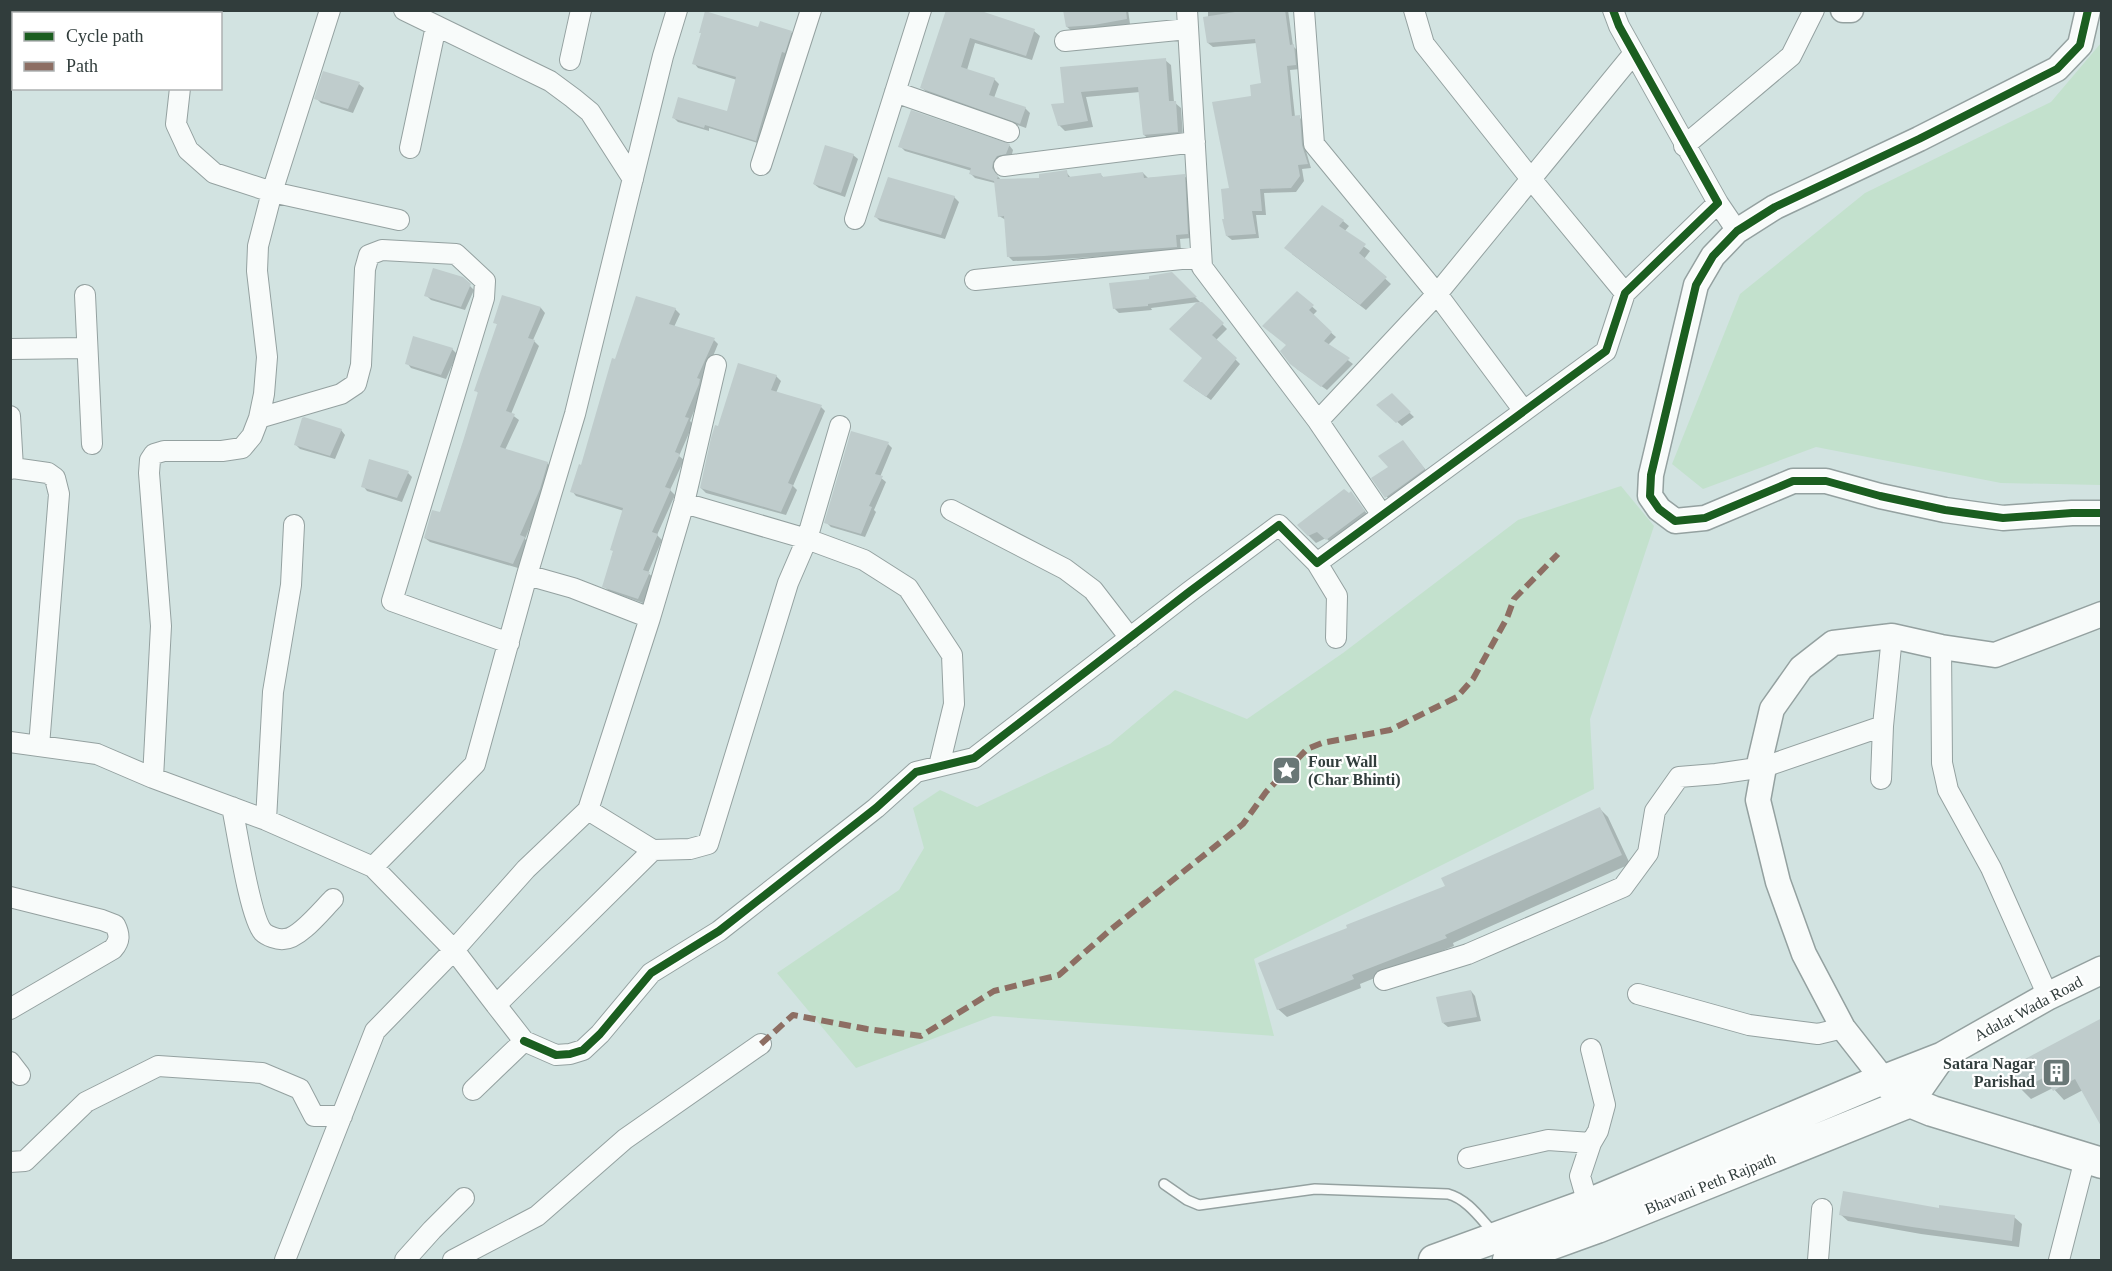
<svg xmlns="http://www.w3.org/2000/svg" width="2112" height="1271" viewBox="0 0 2112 1271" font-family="'Times New Roman',serif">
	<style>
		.green { fill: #c3e1cd }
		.shadow { fill: #0003 }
		.building { fill: #bfcccc }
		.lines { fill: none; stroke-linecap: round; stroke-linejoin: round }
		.service-casing { stroke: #94a1a0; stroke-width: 12 }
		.minor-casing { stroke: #94a1a0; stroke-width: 22 }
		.tertiary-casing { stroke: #94a1a0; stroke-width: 27 }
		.secondary-casing { stroke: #94a1a0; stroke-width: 30 }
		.primary-casing { stroke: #94a1a0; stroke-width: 33 }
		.service { stroke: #f8fbfa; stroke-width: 9 }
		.minor { stroke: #f8fbfa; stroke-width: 20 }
		.tertiary { stroke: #f8fbfa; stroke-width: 24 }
		.secondary { stroke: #f8fbfa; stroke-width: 27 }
		.primary { stroke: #f8fbfa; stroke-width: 30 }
		.quiet { stroke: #8d6e63; stroke-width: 6; stroke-dasharray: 12 6; stroke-linecap: butt }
		.cycleway-casing { stroke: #fff; stroke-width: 11 }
		.cycleway { stroke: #1b5e20; stroke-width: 8 }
		.labels { text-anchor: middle; stroke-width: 4.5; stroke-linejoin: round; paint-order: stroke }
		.poi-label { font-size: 16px; font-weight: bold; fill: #313d3c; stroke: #fff; text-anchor: start }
		.street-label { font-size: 16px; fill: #313d3c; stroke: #fff }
	</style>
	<rect width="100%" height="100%" fill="#d2e3e1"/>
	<path class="green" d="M2101,43V485L2001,483L1816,447L1703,489L1672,464L1740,294L1865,193L2051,102Z
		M1621,486L1654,526L1590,719L1594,789L1254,959L1274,1036L993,1016L856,1068L777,973L899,890L924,848L913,808L940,790L977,807L1110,744L1175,690L1247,719L1343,653L1518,520Z"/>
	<path class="shadow" d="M948,10H983L982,13L1034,31L1040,36L1032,60L975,43L967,70L994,79L999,84L994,98L1025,108L1030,113L1026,128L928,93L922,88Z
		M1065,10H1128L1130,24L1072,31L1067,27Z
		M1208,10H1288L1293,46L1298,51L1300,69L1290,70L1295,117H1299L1304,122L1306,151L1311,168L1302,169L1304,181L1296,192L1264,193L1266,215H1256L1259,238L1232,240L1227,236L1230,190L1253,98L1263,85L1257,43L1213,47L1208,43Z
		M759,29L791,32L795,37L761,144L709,128V131L678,122L673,117L728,113L737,80L698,68L694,63Z
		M1165,60L1171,65L1174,102L1181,108L1183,137L1150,140L1144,135L1140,92L1086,97L1093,127L1065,131L1059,125L1066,104L1061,69Z
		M359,84L364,88L353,113L321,103L316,98Z
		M1009,145L1013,150L1011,158L997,167L996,174L1001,180L1041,179L1066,172L1071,178L1101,175L1104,178L1143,173L1148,178L1184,176L1189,180L1192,238L1180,239L1181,251L1049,260L1013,261L1008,256L1006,220L999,216L995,183L975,178L971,174L972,171L905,151L900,146Z
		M853,155L858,159L845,197L819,188L814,184Z
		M954,197L959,202L945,239L880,221L876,217Z
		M1343,221L1349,226L1344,232L1370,251L1364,259L1391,284L1366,310L1292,254Z
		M1172,274L1227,329L1216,340L1240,364L1211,400L1189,385L1204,358L1171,329L1199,302L1151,308L1152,310L1119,313L1114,308L1151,281Z
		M462,278L474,290L465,310L431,300L426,295Z
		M1297,293L1317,311L1312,316L1336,337L1328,345L1353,364L1327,390L1297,369L1288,346Z
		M503,297L541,308L545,313L533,340L539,346L511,414L519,420L505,450L547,463L552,468L544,494L525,539L529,543L518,568L430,542L425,538L440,514L479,394L476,390L498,325L495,322Z
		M675,309L680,314L674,327L714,340L718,344L702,383L704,385L703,389L690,421L693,424L679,456L684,460L670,490L675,495L657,535L662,540L648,573L654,578L643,603L609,591L604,586L624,511L576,496L572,491L582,467L616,361Z
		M452,349L457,354L446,379L411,368L407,363Z
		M776,376L781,381L776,393L821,407L825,411L793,486L797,490L786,515L706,493L701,488Z
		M1391,395L1414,417L1402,426L1378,405Z
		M341,430L345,435L335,459L300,449L295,444Z
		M888,444L892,448L880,477L886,482L874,510L876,512L865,537L831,527L826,522Z
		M1407,447L1429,474L1391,502L1374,479L1390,468Z
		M408,473L412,477L402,502L367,491L363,486Z
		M1351,493L1371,519L1334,546L1326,538L1316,543L1299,526Z
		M1600,809L1608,817L1630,864L1453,943L1454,946L1360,984L1361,988L1287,1017L1278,1009L1349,929L1447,887Z
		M1471,991L1475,996L1481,1021L1448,1027L1443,1023Z
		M2102,1020L2083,1090L2064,1100L2053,1088L2031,1099L2021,1089L2010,1068Z
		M1940,1210L2014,1217L2022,1224L2019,1247L1921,1234L1848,1221L1840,1214Z"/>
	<path class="building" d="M946,10H978L1035,29L1026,56L970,38L961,67L995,78L989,95L1026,107L1020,124L920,88Z
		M1063,10H1126L1127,19L1094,25L1066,27Z
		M1248,10H1285L1290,45L1294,44L1296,65L1287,66L1292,116L1300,115L1302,145L1308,164L1298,165L1300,176L1291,188L1260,189L1262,211H1252L1256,234L1226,236L1222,219H1224L1221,189L1229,188L1212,102L1251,96L1250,85L1261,83L1255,39L1207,43L1203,17Z
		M705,11L758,27L760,21L792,31L785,53L782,52L756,141L705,125L704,128L672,118L678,97L727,111L736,77L692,64L701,33H699Z
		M1166,58L1169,101H1176L1178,132L1143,135L1138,87L1081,92L1088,121L1058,126L1051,104L1064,103L1060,67Z
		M323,71L360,82L348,109L314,99Z
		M911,110L1010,144L1006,154L997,156L993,162L992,168L998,176L997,179L1039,178V174L1067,170L1068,177L1101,173L1102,177L1143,172L1144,178L1185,174L1188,234L1176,235L1177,247L1044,256L1007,257L1004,216L998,217L994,181L969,174L971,168L898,147Z
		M825,145L854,154L841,193L813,184Z
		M888,177L955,196L941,235L874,217Z
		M1322,205L1344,220L1339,226L1366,244L1359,253L1387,277L1360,305L1284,248Z
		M433,268L463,277L471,284L461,307L424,296Z
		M1172,272L1197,297L1148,304V306L1113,309L1109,283L1149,279V276Z
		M1297,291L1314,305L1309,310L1332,332L1324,341L1350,358L1321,387L1290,364L1280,351L1286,345L1262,326Z
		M502,295L541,307L528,338L535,340L506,411L515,414L500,447L548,462L540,489L520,535L525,537L513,564L424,538L432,510L440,512L464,438L478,392L474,391L497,324L493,323Z
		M636,296L676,308L669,324L715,338L697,378L700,379L699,384L685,417L689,418L675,452L680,454L665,487L671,489L652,532L658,534L643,570L650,572L638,599L602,587L613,551L610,550L623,508L570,492L579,464L581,465L612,358L615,359Z
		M1197,302H1202L1224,323L1212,335L1237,358L1206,397L1183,381L1202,358L1169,329Z
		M413,336L453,348L441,375L405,364Z
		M738,363L777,375L771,390L822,405L788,483L793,485L781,512L700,488L711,438L715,425L718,426Z
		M1392,393L1411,412L1396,423L1376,405Z
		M304,417L342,429L330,456L294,445L302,418Z
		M851,431L889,442L875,474L883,476L869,506L872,507L861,534L824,523Z
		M1403,440L1425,469L1385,498L1371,478L1388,467L1378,456Z
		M369,459L409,471L397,498L361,487Z
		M1344,489L1349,493L1351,491L1365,511L1326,540L1317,532L1308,536L1297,525Z
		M1600,807L1622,855L1445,935L1447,938L1352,975L1354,979L1277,1010L1258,963L1347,928L1346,925L1445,886L1441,878Z
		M1471,990L1477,1017L1442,1023L1436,997Z
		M2102,1018V1128L2075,1079L2053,1091L2045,1077L2020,1090L2008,1068Z
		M1843,1191L1939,1208V1205L2015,1215L2012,1241L1912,1227L1839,1215Z"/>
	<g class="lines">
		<defs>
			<path id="service" d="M1164,1184L1187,1200L1199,1205L1315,1189L1448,1194C1467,1199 1480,1218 1493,1232"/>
			<path id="minor" d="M404,10L550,81L573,98L590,112L633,179
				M1187,10L1202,267L1318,421L1382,515
				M1304,10L1314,144L1437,294L1524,411
				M1414,10L1424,44L1531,179L1625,293
				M198,14V10
				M1065,41L1188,29
				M570,60L581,10
				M180,88L176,124L188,150L214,173L272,192L399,220
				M895,92L1009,132
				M1684,146L1791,56L1814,10
				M410,148L436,26
				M761,165L811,10
				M1004,166L1195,142
				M1718,203L1737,231
				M855,219L921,10
				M975,280L1201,257
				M85,295L92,444
				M10,349L87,348
				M10,416L13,468L10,469
				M259,418L341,394L356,384L361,365L365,269L369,255L382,250L456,254L485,281L484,298L392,601L509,643
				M1318,421L1437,294L1634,53
				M13,468L48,473L55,478L59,494L39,746
				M684,503L807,539L864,560L908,588L952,655L954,704L939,766
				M951,510L1065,569L1093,590L1130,638
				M1317,563L1337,596L1336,638
				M527,575L573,588L650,618
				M1941,647L1942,763L1948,790L1991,868L2048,996
				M10,742L97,754L153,778L266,820L373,867L454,950L526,869L588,810L650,618L684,503L716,365
				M153,778L161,626L149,473L150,460L154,454L164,451H222L242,448L252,436L259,418L264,394L267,357L257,271L258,246L272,192L330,10
				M1881,779L1883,726L1892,636
				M232,807C237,830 250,918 263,932C267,936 278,940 284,939C299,939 322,910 333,899
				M588,810L653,850
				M266,820L273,692L291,585L294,525
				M373,867L475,764L527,575L575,414L663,56L677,10
				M10,897L102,920L115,925C120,935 120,941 113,949L10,1009
				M1384,980L1468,954L1623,887L1648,853L1655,811L1679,777L1716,774L1764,767L1883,726
				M1638,994L1749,1025L1818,1034L1843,1028
				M524,1041L556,1055L570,1054L583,1050L600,1034L651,973L719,931L876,808L916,772L974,758L1189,592L1279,525L1317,563L1606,351L1625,293L1718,203L1619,26L1613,10
				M10,1062L20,1075
				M473,1090L524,1041L496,1005L653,850L690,849L708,844L788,583L807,539L840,426
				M1468,1158L1548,1140L1591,1143
				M10,1162L25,1161L86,1102L158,1066L262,1073L300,1089L314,1116H342
				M1588,1204L1580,1176L1591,1143L1598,1131L1605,1105L1591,1049
				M285,1260L375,1031L454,950L496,1005
				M405,1260L432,1230L464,1198
				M453,1260L537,1216L625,1139L761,1044
				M1818,1260L1822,1209
				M2059,1260L2085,1159"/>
			<path id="tertiary" d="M1843,10H1851
				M2088,10L2080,45L2057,69L1919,139L1775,207L1737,231L1713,256L1696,285L1651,475L1650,496L1659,509L1675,521L1705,518L1793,481H1826L1880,496L1945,510L2003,518L2072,513H2102
				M1883,1079L1843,1028L1804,954L1778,882L1758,800L1764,767L1760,760L1772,709L1801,668L1833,643L1892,636L1941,647L1995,655L2102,614"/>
			<path id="secondary" d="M1883,1079L1942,1056
				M1910,1102L1942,1056L2048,996L2102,970"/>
			<path id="primary" d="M1434,1260L1588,1204L1883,1079L1910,1102L1932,1111L2102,1163
				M1508,1260L1597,1228L1910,1102"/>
		</defs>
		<use href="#service" class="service-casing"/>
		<use href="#minor" class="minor-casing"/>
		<use href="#tertiary" class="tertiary-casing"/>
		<use href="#secondary" class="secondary-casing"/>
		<use href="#primary" class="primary-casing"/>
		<use href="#service" class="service"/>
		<use href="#minor" class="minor"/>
		<use href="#tertiary" class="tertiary"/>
		<use href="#secondary" class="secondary"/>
		<use href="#primary" class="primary"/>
		<path class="quiet" d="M761,1044L793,1015L867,1029L921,1036L994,991L1059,975L1109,931L1243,824L1266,792L1307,749L1322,743L1390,730L1457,697L1473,679L1507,618L1514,599L1558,554"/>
		<defs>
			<path id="cycleway" d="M2088,10L2080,45L2057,69L1919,139L1775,207L1737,231L1713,256L1696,285L1651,475L1650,496L1659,509L1675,521L1705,518L1793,481H1826L1880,496L1945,510L2003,518L2072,513H2102
				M524,1041L556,1055L570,1054L583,1050L600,1034L651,973L719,931L876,808L916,772L974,758L1189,592L1279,525L1317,563L1606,351L1625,293L1718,203L1619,26L1613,10"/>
		</defs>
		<use href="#cycleway" class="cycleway-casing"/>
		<use href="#cycleway" class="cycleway"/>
	</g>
	<defs>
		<symbol id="sight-square" viewBox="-11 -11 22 22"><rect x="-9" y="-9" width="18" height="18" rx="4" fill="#697776" stroke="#fff"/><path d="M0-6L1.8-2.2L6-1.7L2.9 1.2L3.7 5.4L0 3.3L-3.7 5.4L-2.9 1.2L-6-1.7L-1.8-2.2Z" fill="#fff"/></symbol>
		<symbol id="building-square" viewBox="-11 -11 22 22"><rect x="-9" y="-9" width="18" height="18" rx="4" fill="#697776" stroke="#fff"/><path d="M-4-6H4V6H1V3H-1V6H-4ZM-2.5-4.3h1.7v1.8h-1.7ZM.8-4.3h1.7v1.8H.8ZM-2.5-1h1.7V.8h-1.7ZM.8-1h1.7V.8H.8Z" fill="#fff"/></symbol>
	</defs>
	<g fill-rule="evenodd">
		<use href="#sight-square" x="1270" y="754" width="33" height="33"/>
		<use href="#building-square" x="2040" y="1056" width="33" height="33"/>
	</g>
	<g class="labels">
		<g class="poi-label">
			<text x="1308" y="767">Four Wall<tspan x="1308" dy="18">(Char Bhinti)</tspan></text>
			<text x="2035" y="1069" text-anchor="end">Satara Nagar<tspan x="2035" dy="18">Parishad</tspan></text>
		</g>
		<g class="street-label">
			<text transform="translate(2028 1008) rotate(-28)" y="6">Adalat Wada Road</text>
			<text transform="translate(1710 1183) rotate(-22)" y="6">Bhavani Peth Rajpath</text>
		</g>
	</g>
	<rect width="2112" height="1271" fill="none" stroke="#313d3c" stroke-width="24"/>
	<rect x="12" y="12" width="210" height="78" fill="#ffffff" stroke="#adb1b1" stroke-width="1.5"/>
	<rect x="24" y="32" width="30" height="9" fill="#1b5e20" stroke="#adb1b1" stroke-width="1.5"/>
	<text x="66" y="42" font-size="18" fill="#313d3c">Cycle path</text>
	<rect x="24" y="62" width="30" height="9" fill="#8d6e63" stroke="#adb1b1" stroke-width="1.5"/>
	<text x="66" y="72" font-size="18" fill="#313d3c">Path</text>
</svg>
